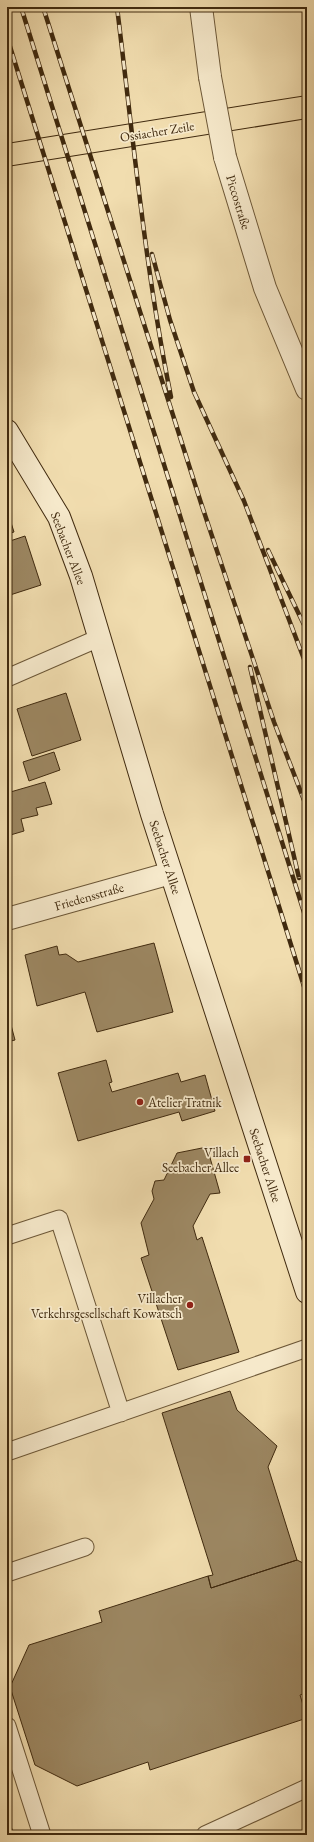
<svg xmlns="http://www.w3.org/2000/svg" width="314" height="1842" viewBox="0 0 314 1842" font-family="'EB Garamond',serif">
	<style>
		.building { fill: #9c8762; stroke: #402a0f }
		.lines { fill: none; stroke-linecap: round; stroke-linejoin: round }
		.lane-casing { stroke: #6c5737; stroke-width: 19 }
		.street-casing { stroke: #6c5737; stroke-width: 24 }
		.secondary-casing { stroke: #402a0f; stroke-width: 24 }
		.primary-casing { stroke: #402a0f; stroke-width: 24 }
		.lane { stroke: #f6e9cb; stroke-width: 17 }
		.street { stroke: #f6e9cb; stroke-width: 22 }
		.secondary { stroke: #f6e9cb; stroke-width: 22 }
		.primary { stroke: #f1ddaf; stroke-width: 22 }
		.rail-casing { stroke: #402a0f; stroke-width: 4.5 }
		.rail { stroke: #f6e9cb; stroke-width: 3; stroke-dasharray: 9; stroke-linecap: butt }
		.street-bridge-casing { stroke: #6c5737; stroke-width: 24; stroke-linecap: butt }
		.street-bridge { stroke: #f6e9cb; stroke-width: 22 }
		.poi-dot { fill: #8f2418; stroke: #f6e9cb; stroke-width: 1.5 }
		.labels { text-anchor: middle; stroke-width: 3.5; stroke-linejoin: round; paint-order: stroke }
		.street-label { font-size: 13px; fill: #402a0f; stroke: #f6e9cb }
		.poi-label { font-size: 13px; fill: #402a0f; stroke: #f6e9cb; text-anchor: end }
	</style>
	<rect width="100%" height="100%" fill="#f1ddaf"/>
	<filter id="stains"><feTurbulence type="fractalNoise" baseFrequency=".005" numOctaves="4"/><feColorMatrix values="0 0 0 0 .2 0 0 0 0 .09 0 0 0 0 .02 0 0 0 .5 -.17"/></filter>
	<radialGradient id="worn" r=".72"><stop offset=".6" stop-color="#630" stop-opacity="0"/><stop offset="1" stop-color="#630" stop-opacity=".3"/></radialGradient>
	<path class="building" d="M7,510L14,532L7,534Z
		M25,536L41,585L7,596V542Z
		M66,693L81,740L32,756L17,709Z
		M54,752L60,770L29,781L23,762Z
		M45,782L52,804L36,808L38,815L21,819L24,831L7,836V793Z
		M154,943L173,1012L97,1032L85,992L37,1006L25,955L57,946L59,955L66,954L78,962Z
		M7,1010L15,1040L7,1042Z
		M106,1060L112,1082L109,1083L112,1092L178,1073L181,1082L205,1075L215,1111L182,1121L179,1112L78,1141L58,1073Z
		M207,1147L220,1193L210,1194L193,1226L197,1240L202,1237L239,1352L178,1370L141,1258L149,1255L141,1223L154,1199L152,1191L155,1181L164,1180L177,1153Z
		M230,1391L237,1410L277,1446L268,1467L297,1560L211,1588L208,1576L213,1575L162,1413Z
		M297,1560L307,1565V1693L300,1695L307,1718L150,1770L148,1762L77,1786L35,1765L10,1687L29,1645L102,1622L99,1611L208,1576L211,1588Z
		M7,1815L14,1835H7Z"/>
	<g class="lines">
		<defs>
			<path id="lane" d="M7,678L99,638
				M7,1236L59,1219L121,1413
				M7,1452L307,1348
				M7,1573L85,1547
				M7,1726L42,1835
				M205,1835L307,1788"/>
			<path id="street" d="M201,7L210,77
				M225,157L265,288L307,389
				M7,919L171,873"/>
			<path id="secondary" d="M7,431L59,517L81,576L152,814L307,1292"/>
			<path id="primary" d="M7,155L307,107"/>
		</defs>
		<use href="#lane" class="lane-casing"/>
		<use href="#street" class="street-casing"/>
		<use href="#secondary" class="secondary-casing"/>
		<use href="#primary" class="primary-casing"/>
		<use href="#lane" class="lane"/>
		<use href="#street" class="street"/>
		<use href="#secondary" class="secondary"/>
		<use href="#primary" class="primary"/>
		<defs>
			<path id="rail" d="M21,7L307,922
				M43,7L201,503L274,722L307,808
				M117,7C133,137 145,268 171,397
				M7,37L307,996
				M152,254L170,320L194,392L244,501L307,667
				M268,550L307,631
				M250,667L299,878"/>
		</defs>
		<use href="#rail" class="rail-casing"/>
		<use href="#rail" class="rail"/>
		<defs>
			<path id="street-bridge" d="M210,77L225,157"/>
		</defs>
		<use href="#street-bridge" class="street-bridge-casing"/>
		<use href="#street-bridge" class="street-bridge"/>
	</g>
	<g class="poi-dot">
		<circle cx="140" cy="1102" r="4"/>
		<rect x="243" y="1155" width="8" height="8" rx="2"/>
		<circle cx="190" cy="1305" r="4"/>
	</g>
	<g class="labels">
		<g class="street-label">
			<text transform="translate(157 131) rotate(-9)" y="5">Ossiacher Zeile</text>
			<text transform="translate(239 202) rotate(73)" y="5">Piccostraße</text>
			<text transform="translate(69 548) rotate(69)" y="5">Seebacher Allee</text>
			<text transform="translate(166 857) rotate(72)" y="5">Seebacher Allee</text>
			<text transform="translate(89 896) rotate(-16)" y="5">Friedensstraße</text>
			<text transform="translate(266 1165) rotate(72)" y="5">Seebacher Allee</text>
		</g>
		<g class="poi-label">
			<text x="148" y="1107" text-anchor="start">Atelier Tratnik</text>
			<text x="239" y="1157">Villach<tspan x="239" dy="15">Seebacher Allee</tspan></text>
			<text x="182" y="1303">Villacher<tspan x="182" dy="15">Verkehrsgesellschaft Kowatsch</tspan></text>
		</g>
	</g>
	<rect width="314" height="1842" fill="none" stroke="#f1ddaf" stroke-width="24"/>
	<rect x="8" y="8" width="298" height="1826" fill="none" stroke="#402a0f" stroke-width="2"/>
	<rect x="12" y="12" width="290" height="1818" fill="none" stroke="#402a0f"/>
	<rect width="100%" height="100%" filter="url(#stains)"/>
	<rect width="100%" height="100%" fill="url(#worn)"/>
</svg>
